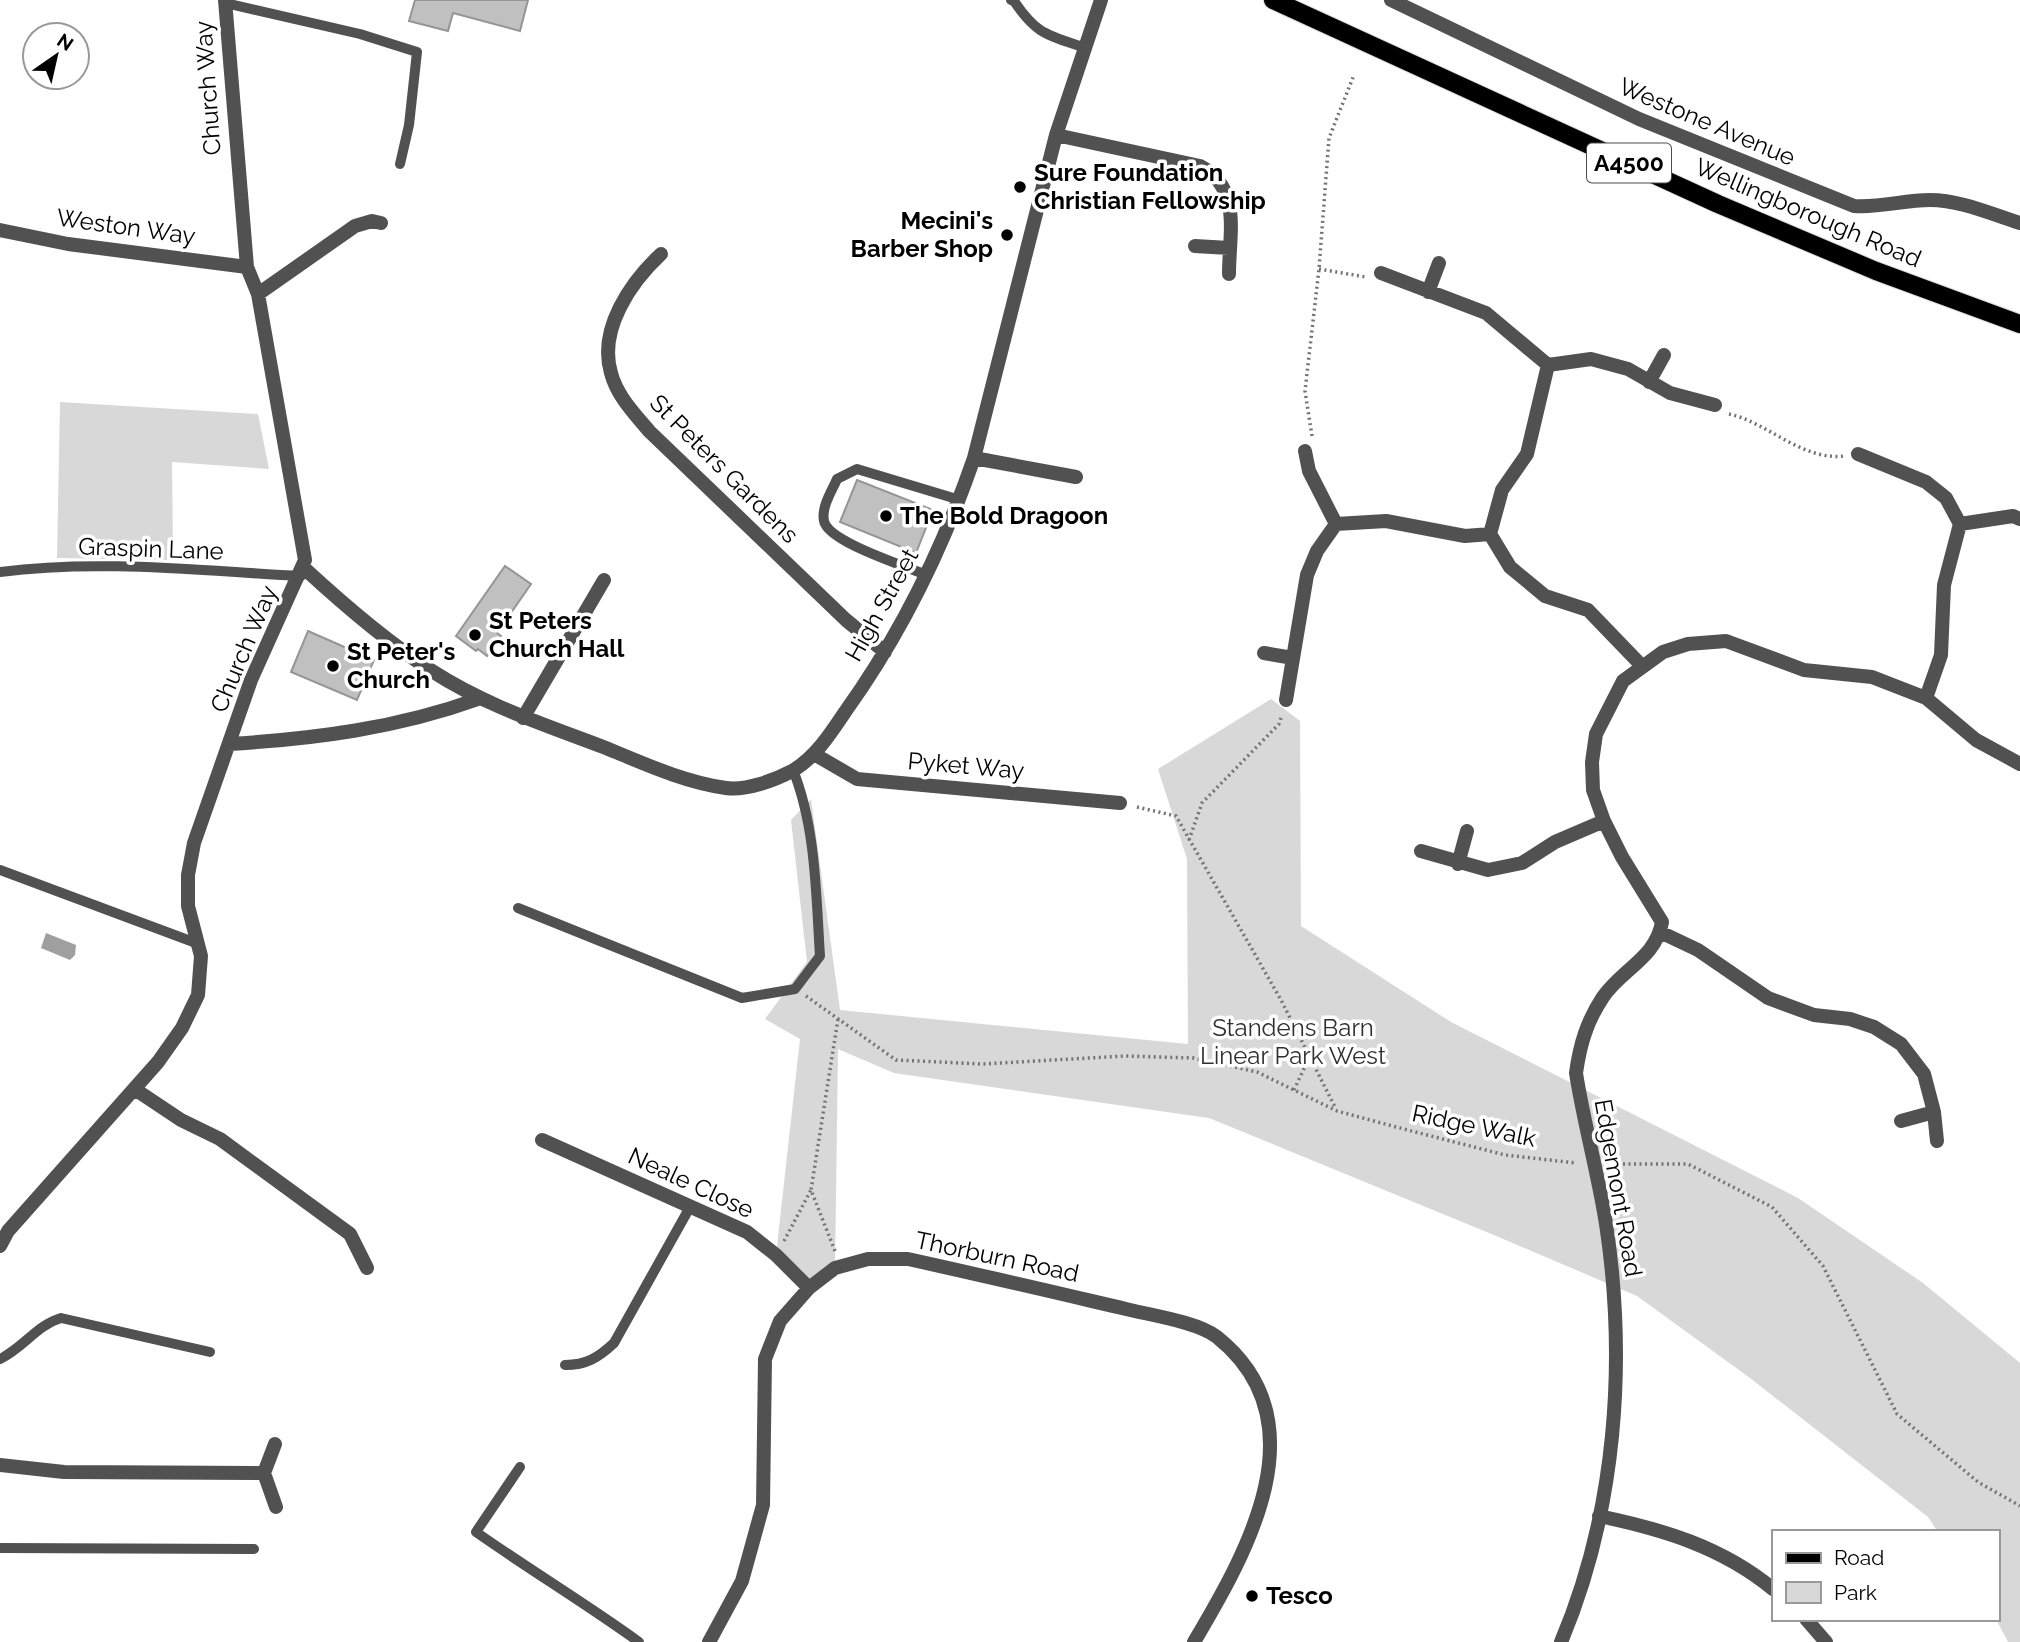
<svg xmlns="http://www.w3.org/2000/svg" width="2020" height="1642" viewBox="0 0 2020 1642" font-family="Raleway,sans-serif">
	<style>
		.green { fill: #d8d8d8 }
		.water { fill: #9f9f9f }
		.building { fill: #c0c0c0; stroke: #959595; stroke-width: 2 }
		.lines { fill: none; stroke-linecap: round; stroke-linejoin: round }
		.primary-casing { stroke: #dbdbdb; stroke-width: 20 }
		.path { stroke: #737373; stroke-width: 3.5; stroke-dasharray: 2 3.5; stroke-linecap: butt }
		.service { stroke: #515151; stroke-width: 10 }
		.minor { stroke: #515151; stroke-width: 14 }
		.primary { stroke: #000; stroke-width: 18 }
		.poi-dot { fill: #000; stroke: #fff; stroke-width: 2.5 }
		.labels { text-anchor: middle; stroke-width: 7; stroke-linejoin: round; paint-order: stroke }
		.shield { fill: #fff; stroke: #4c4c4c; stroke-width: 2 }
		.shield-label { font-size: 23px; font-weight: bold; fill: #000 }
		.street-label { font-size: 24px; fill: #000; stroke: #fff }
		.poi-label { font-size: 24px; font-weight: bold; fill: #000; stroke: #fff; text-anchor: start }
		.park-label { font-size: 24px; fill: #2f2f2f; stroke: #fff }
	</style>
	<rect width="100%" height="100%" fill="#fff"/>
	<path class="green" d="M60,402L258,414L269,469L172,462L173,560L57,558Z
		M1271,699L1300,721L1301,926L1451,1022L1798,1198L1923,1283L2020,1363V1642H2008L1996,1619L1997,1532H1938L1928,1517L1750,1378L1637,1296L1494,1235L1209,1118L894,1073L838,1049L835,1268L809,1288L776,1255L800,1039L765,1019L807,962L791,820L811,799L840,1010L1188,1044L1187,859L1158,769Z"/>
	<path class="water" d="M46,933L76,945L75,955L70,960L41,948Z"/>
	<path class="building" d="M415,0H528L520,31L453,13L448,31L409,21Z
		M857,480L933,510L916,553L840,522Z
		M505,566L531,584L497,633L501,636L487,656L478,649L476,651L456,636Z
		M308,631L374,660L357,700L291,672Z"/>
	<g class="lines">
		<defs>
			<path id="primary" d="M1273,0L1718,204L1876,271L2020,324"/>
		</defs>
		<use href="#primary" class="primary-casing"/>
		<path class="path" d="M1319,269L1366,277
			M1729,414C1767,422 1802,461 1844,456
			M1312,436L1305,391L1319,269L1329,138L1354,75
			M1137,807L1176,816L1281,1000L1336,1109
			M1189,840L1202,803L1279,724L1282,715
			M806,996L896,1060L982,1064L1125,1056L1193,1058L1257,1072L1337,1111L1396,1127L1505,1155L1576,1163
			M1294,1090L1310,1056
			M1612,1164H1688L1772,1207L1823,1266L1897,1414L1978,1482L2020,1506
			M784,1241L811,1190
			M835,1251L811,1190L838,1019"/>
		<path class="service" d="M1011,0L1014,1C1036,34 1047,35 1083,47
			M225,3L360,34L417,52L409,125L400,164
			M0,572C99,559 201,571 301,576
			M926,575C906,566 828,542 824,521C821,507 832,491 837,479L857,469L960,500
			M0,870L196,943
			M518,908L742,998L795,989L820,956C816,895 816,827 793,770
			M0,1359C23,1348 37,1325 61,1318L210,1352
			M565,1365C586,1365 598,1358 614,1343L690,1207
			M520,1467L476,1532C530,1570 585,1603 639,1642
			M0,1548L254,1549"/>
		<path class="minor" d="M1391,0L1639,119L1854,206C1880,208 1904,200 1930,200C1960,200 1991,214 2020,223
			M1056,135L1200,166C1242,188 1229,233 1229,274
			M0,230L68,244L247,267
			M1195,246L1229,248
			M661,254C631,282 598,329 611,373C617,396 634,413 649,431L846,620L885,652
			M1381,273L1486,313L1548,365L1527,454L1502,490L1490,534
			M1428,292L1439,263
			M258,294L355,226L372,221L381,223
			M1548,365L1591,359L1628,369L1670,393L1715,405
			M1649,382L1664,355
			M1305,451L1309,471L1336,524
			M1858,454L1926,482L1946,498L1960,524L1944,585L1941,655L1926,698
			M974,458L1076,477
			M1960,524L2013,516L2020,519
			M304,568C343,604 387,642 432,671C486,706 546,725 606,748C645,764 684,782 726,788C746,791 775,780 792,771C815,758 831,733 845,712C901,634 943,548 974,458L1056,135L1101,0
			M1264,653L1293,658
			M1286,700L1307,575L1317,551L1336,524L1386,521L1465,536L1490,534L1510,567L1545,596L1588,610L1642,666
			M523,718L604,580
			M229,744C314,739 398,728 478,699
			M814,754L857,779L1120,803
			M1421,851L1488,870L1522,863L1555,842L1604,821
			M1458,864L1467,831
			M1660,932L1698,950L1768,998L1814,1015L1850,1019L1874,1027L1901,1044L1924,1074L1934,1112L1937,1141
			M136,1090L181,1120L220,1139L350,1234L367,1268
			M1901,1121L1934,1112
			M542,1140L747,1232L776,1255L809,1288
			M0,1246L8,1231L158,1062L182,1028L198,995L201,956L188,906V875L194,843L251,680L305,560L258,294L247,267L225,0
			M0,1465L64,1472L264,1473L275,1444
			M264,1473L276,1507
			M1599,1516C1662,1529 1722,1547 1773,1589
			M1806,1619L1826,1642
			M709,1642L742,1581L763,1505L765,1359L780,1321L809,1288L835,1268L868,1259H908C981,1275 1053,1292 1126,1309C1150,1315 1198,1322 1217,1337C1322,1421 1248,1551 1194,1642
			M1561,1642C1616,1512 1627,1362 1606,1224C1598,1173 1584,1124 1576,1073C1580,1044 1587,1021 1603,997C1622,969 1656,958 1662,922L1622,857L1604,821L1593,790L1592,762L1596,734L1623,681L1663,652L1688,644L1726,641L1804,670L1872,677L1926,698L1976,740L2020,764"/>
		<use href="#primary" class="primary"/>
	</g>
	<g class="poi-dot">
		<circle cx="1020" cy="187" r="7"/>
		<circle cx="1007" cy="235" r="7"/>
		<circle cx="886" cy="516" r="7"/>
		<circle cx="475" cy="635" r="7"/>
		<circle cx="333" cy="666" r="7"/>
		<circle cx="1252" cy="1596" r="7"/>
	</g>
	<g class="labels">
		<rect class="shield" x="1587" y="143.5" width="84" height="39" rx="5"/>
		<g class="shield-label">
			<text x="1629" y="171">A4500</text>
		</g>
		<g class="street-label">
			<text transform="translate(208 88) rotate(-94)" y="8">Church Way</text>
			<text transform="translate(1707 122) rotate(23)" y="8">Westone Avenue</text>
			<text transform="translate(1808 213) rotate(23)" y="8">Wellingborough Road</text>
			<text transform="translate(126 227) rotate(8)" y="8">Weston Way</text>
			<text transform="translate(724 469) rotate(45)" y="8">St Peters Gardens</text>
			<text transform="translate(151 549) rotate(2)" y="8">Graspin Lane</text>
			<text transform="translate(882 605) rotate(-61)" y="8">High Street</text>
			<text transform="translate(244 649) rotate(-67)" y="8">Church Way</text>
			<text transform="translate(966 766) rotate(5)" y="8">Pyket Way</text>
			<text transform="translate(1474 1126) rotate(12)" y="8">Ridge Walk</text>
			<text transform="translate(691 1183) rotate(25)" y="8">Neale Close</text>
			<text transform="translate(1618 1188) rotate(80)" y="8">Edgemont Road</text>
			<text transform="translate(997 1257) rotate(12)" y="8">Thorburn Road</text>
		</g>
		<g class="poi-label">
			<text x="1034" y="181">Sure Foundation<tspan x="1034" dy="28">Christian Fellowship</tspan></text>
			<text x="993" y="229" text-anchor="end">Mecini's<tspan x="993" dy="28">Barber Shop</tspan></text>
			<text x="900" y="524">The Bold Dragoon</text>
			<text x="489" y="629">St Peters<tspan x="489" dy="28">Church Hall</tspan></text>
			<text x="347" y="660">St Peter's<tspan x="347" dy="28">Church</tspan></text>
			<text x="1266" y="1604">Tesco</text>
		</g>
		<g class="park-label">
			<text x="1293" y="1036">Standens Barn<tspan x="1293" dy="28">Linear Park West</tspan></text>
		</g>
	</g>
	<rect x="1772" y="1530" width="228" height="91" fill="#ffffff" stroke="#999999" stroke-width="2"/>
	<rect x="1786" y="1553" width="35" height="10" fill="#000000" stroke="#999999" stroke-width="2"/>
	<text x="1834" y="1565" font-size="21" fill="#000000">Road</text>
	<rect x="1786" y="1582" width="35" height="21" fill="#d8d8d8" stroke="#999999" stroke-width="2"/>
	<text x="1834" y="1600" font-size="21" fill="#000000">Park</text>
	<g transform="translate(56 56) rotate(34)"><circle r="33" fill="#ffffff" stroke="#999999" stroke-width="2"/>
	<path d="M0-5L12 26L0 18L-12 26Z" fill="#000000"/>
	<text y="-10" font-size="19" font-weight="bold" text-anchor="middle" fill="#000000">N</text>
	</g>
</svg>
